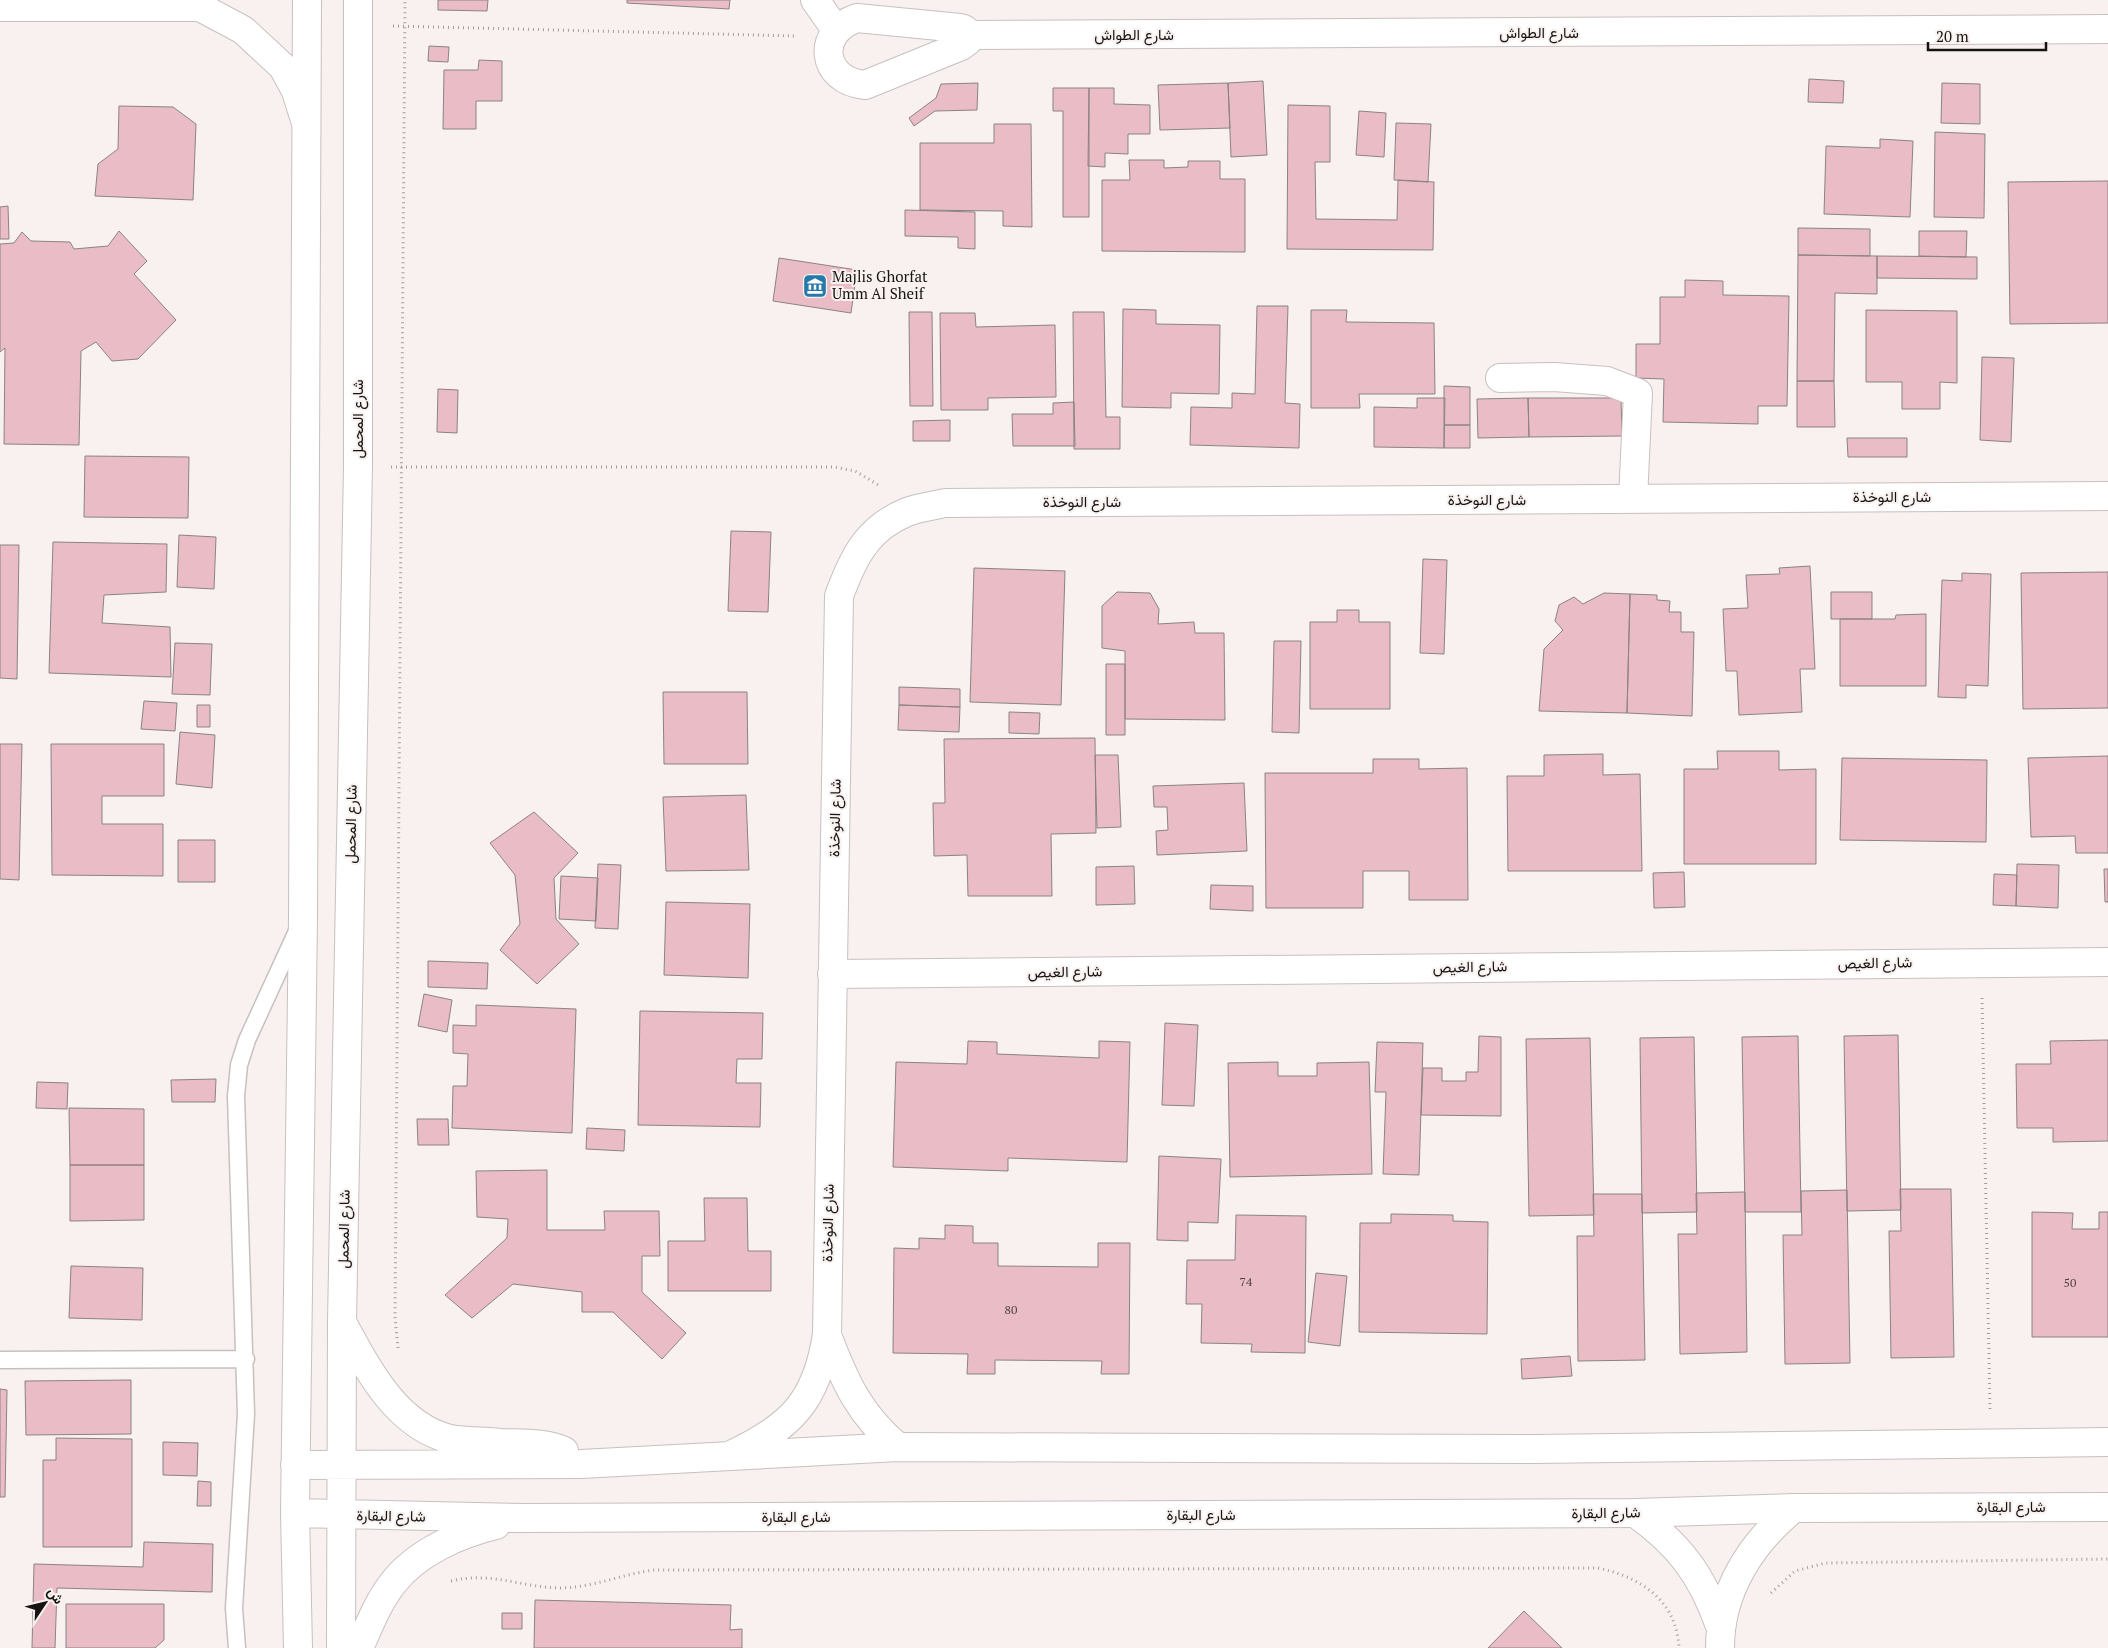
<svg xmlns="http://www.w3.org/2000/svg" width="2108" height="1648" viewBox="0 0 2108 1648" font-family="'PT Serif',Vazirmatn,serif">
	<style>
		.building { fill: #eabdc6; stroke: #8a8384 }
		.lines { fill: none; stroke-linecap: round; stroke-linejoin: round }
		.service-casing { stroke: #c7c0be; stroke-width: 19 }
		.minor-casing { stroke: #c7c0be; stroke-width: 30 }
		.tertiary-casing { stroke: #c7c0be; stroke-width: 30 }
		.path { stroke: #a29d9b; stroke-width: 3; stroke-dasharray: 1 4; stroke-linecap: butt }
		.service { stroke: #fff; stroke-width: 16 }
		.minor { stroke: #fff; stroke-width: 28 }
		.tertiary { stroke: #fff; stroke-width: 28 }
		.labels { text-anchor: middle; stroke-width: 4; stroke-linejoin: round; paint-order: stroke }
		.number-label { font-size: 12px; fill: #4b3e40 }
		.street-label { font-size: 15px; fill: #161413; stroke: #f8f1ef }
		.poi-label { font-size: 15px; fill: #161413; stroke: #f8f1ef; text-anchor: start }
	</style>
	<rect width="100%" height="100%" fill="#f8f1ef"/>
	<path class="building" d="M438,0H488L487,11L438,10Z
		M627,0H730L729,9L627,3Z
		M429,46L449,47L448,62L428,61Z
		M479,60L502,61V101H476V129H443L444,70H478Z
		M1809,79L1844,81L1843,103L1808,102Z
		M1263,81L1267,155L1231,157L1228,83Z
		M978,83L977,110L935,111L914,126L909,118L936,98L941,84Z
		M1228,83L1230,128L1160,130L1158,85Z
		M1942,83L1980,84V124L1941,123Z
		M1053,88H1089V217H1063V111H1053Z
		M1089,88H1114V104L1150,105V134H1128V154L1105,153V167L1088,166Z
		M1288,105L1330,106V162H1315L1316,219L1397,220L1398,180L1434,182L1433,250L1287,249Z
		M119,106L173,107L196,124L193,200L95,196L98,164L118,149Z
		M1359,111L1386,113L1384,157L1356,155Z
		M1396,123L1431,124L1428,182L1394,180Z
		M994,124H1031L1032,227L1003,226V211L920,210V143H994Z
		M1935,132L1985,134L1984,218L1934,217Z
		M1880,139L1913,141L1910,217L1824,214L1826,146L1880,148Z
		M1129,160H1164V168L1188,167V161H1220V179H1245V252L1102,251V180H1130Z
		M2108,181V323L2010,324L2008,182Z
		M8,206L9,239H0V207Z
		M905,210L975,212V249L958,248V237L905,236Z
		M1798,228L1870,229V256L1798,255Z
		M119,231L147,261L134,274L176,320L138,359L112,361L96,342L81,351L79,445L4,444L5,348L0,352V244L14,243L22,232L31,241L70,242L74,249L108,246Z
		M1919,231H1967L1966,257L1919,256Z
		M1798,255L1877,256V294L1835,293L1834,381H1797Z
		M1877,256L1977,257V279L1877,278Z
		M779,258L857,270L851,313L773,301Z
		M1685,280L1723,281V295L1789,296L1787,406H1758V424L1663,422L1664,379L1636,378V344H1660V297H1685Z
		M1257,306H1288L1285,403L1300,404L1299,448L1190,445L1191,407L1232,408V393L1255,394Z
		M1123,309L1156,310V324L1220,325L1219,394L1171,393V408L1122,407Z
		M1311,310H1347L1346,322L1434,323L1435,394H1359L1360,408H1311Z
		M1866,310L1957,311V383L1940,382V409H1902V382H1866Z
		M909,312H932L933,406H910Z
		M1073,312H1104L1106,417H1120V449H1074Z
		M940,313H975L976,327L1055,325L1056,397L988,398V410H941Z
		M1982,357L2014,358L2011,442L1980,440Z
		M1797,381H1834L1835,427H1797Z
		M1444,386L1470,387V425H1444Z
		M438,389L458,390L457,433L437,432Z
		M1417,398H1445L1444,448L1374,447V407L1417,408Z
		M1528,398L1529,437L1478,438L1477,399Z
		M1528,398H1621L1622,436L1529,437Z
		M1074,402L1075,446H1013L1012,414H1053V403Z
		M950,420V441H913V421Z
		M1444,425H1470V448H1444Z
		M1847,438H1907V457H1848Z
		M85,456L189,457L188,518L84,517Z
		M731,531L771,532L768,612L728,611Z
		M179,535L216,537L214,589L177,587Z
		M53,542L167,544L166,592L104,595L102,623L170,627L171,677L49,673Z
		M0,545H19L17,679L0,678Z
		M1423,559L1447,560L1444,654L1420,653Z
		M1810,566L1815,669H1800L1802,712L1739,715L1737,671H1726L1723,609L1748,608L1746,575L1780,574L1779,568Z
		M974,568L1065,571L1061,705L970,702Z
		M2108,572V708L2023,709L2021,573Z
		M1962,573L1991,574L1988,686L1966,685V698L1938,697L1942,580L1962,581Z
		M1117,592L1150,593L1159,609L1158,624L1194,622L1195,633H1224L1225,720L1125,719V651L1102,648V606Z
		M1831,592H1872V619H1831Z
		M1604,593L1630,594L1627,713L1539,711L1544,649L1563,630L1555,621L1559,605L1574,597L1583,604Z
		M1630,594L1657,595V600L1670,601L1669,612H1681V632H1694L1692,716L1627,713Z
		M1337,610H1359V622H1390V709H1310V622H1337Z
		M1926,614V686H1840V619H1895L1896,615Z
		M1274,641H1301L1299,733L1272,732Z
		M175,643L212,644L210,695L172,694Z
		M1106,664H1125V735H1106Z
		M899,687L960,689V707L899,705Z
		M663,692H747L748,764H664Z
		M144,701L177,703L175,731L141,729Z
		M197,705H210V727H197Z
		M899,705L960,707L959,732L898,730Z
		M1009,712L1040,713L1039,734L1009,733Z
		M180,732L215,735L212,788L176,784Z
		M1095,738L1096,833L1051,834L1052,896H968L967,855L934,856L933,803H945L944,739Z
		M0,744H22L19,880L0,879Z
		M51,744H164V796H102V824H163V876L52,875Z
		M1717,751H1779V770L1816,769V864H1684V769H1718Z
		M1603,754V775L1640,774L1642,871H1508L1507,776H1544V755Z
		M1095,755H1118L1121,827L1097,828Z
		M2108,756V853H2076L2075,836L2031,837L2028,758Z
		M1842,758L1987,760L1986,842L1840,840Z
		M1373,759H1419V769L1467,768L1468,900H1409V871H1363V908H1266L1265,773H1373Z
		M1244,783L1247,851L1157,855L1156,831L1168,830L1167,807H1154L1153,786Z
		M746,795L749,870L666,871L663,797Z
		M534,812L578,853L554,878L556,919L579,944L537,984L500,950L520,924L515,875L490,843Z
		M178,840H215V882H178Z
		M598,864L621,865L618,929L595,928Z
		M2017,864L2059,865L2058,908L2016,906Z
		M1134,866L1135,904L1096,905V867Z
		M2104,869H2108V902H2105Z
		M1684,872L1685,907L1654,908L1653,873Z
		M1994,874L2017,875L2016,906L1993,905Z
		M561,876L598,878L596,921L559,919Z
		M1211,885L1253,886V911L1210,909Z
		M666,902L750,904L748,978L664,975Z
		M428,961L488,963L487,989L428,987Z
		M424,994L452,1000L447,1032L418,1026Z
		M476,1005L576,1009L572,1133L452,1128L453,1086H467L468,1054L453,1053V1025L476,1026Z
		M640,1011L763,1013L762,1059H737L736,1083H761L760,1127L638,1125Z
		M1165,1023L1198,1025L1194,1106L1162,1105Z
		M1898,1035L1901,1210L1847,1211L1844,1036Z
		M1479,1036L1501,1037V1116L1421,1115L1423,1068H1442V1081H1466V1072H1478Z
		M1798,1036L1801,1212H1745L1742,1037Z
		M1694,1037L1697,1212L1642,1213L1640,1038Z
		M1590,1038L1594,1215L1529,1216L1526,1039Z
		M2108,1040V1141L2053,1142V1128H2017L2016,1064H2051L2050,1041Z
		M968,1041L997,1042V1054L1099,1058V1041L1130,1042L1127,1162L1008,1158V1171L893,1167L896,1062L967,1064Z
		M1377,1042L1423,1043L1419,1175L1383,1174L1386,1092H1375Z
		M1278,1062V1076H1317V1063L1369,1062L1372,1174L1230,1177L1228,1063Z
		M216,1079L215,1102H172L171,1080Z
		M37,1082L68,1083L67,1109L36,1108Z
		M69,1108L144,1109V1165H70Z
		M417,1119H448L449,1145H418Z
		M587,1128L625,1130L624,1151L586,1149Z
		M1159,1156L1221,1159L1218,1223L1188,1222V1241L1157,1240Z
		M70,1165H144V1220L70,1221Z
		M547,1170V1230H605L604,1211H659L660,1256H642V1292L686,1333L662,1359L613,1312H582V1292L513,1284L472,1318L445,1295L507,1238L508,1219L477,1217L476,1171Z
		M1900,1189H1951L1954,1357L1891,1358L1889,1231H1901Z
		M1847,1190L1850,1363L1785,1364L1783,1235H1802L1801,1191Z
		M1745,1192L1747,1352L1680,1354L1678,1234H1697L1696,1193Z
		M1593,1194H1642L1645,1360L1578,1361L1577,1236H1594Z
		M704,1198H747L748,1251H771V1291H668V1241H705Z
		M2032,1212L2073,1213L2072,1229H2099V1212H2108V1337H2032Z
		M1391,1214L1453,1215V1221L1488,1222L1487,1334L1359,1332L1360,1223H1391Z
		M1236,1215L1306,1216L1305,1353L1251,1352L1252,1344L1201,1343L1202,1304H1186L1187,1260H1235Z
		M945,1225L973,1226V1243H998V1266L1098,1267V1243H1130L1129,1374H1101L1102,1361L995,1360V1374H967L968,1354L893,1353L894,1248L919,1249V1238L945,1239Z
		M71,1266L143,1268L142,1320L69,1318Z
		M1316,1273L1347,1276L1340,1346L1308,1342Z
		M1570,1356L1572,1376L1522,1379L1521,1359Z
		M131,1380V1434L26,1435L25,1381Z
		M0,1389L7,1390L5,1497H0Z
		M56,1438L132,1439V1547H43V1460H56Z
		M163,1442L198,1443L197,1476L163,1475Z
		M198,1481L211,1482V1506H197Z
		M144,1542L213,1544L212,1592L57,1588L55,1648H32L34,1564L143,1567Z
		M535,1600L731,1605L730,1630L742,1629V1648H534Z
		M66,1604H164V1640L155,1648H66Z
		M1524,1611L1562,1648H1488Z
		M502,1613H522V1629H502Z"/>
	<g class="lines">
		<defs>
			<path id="service" d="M0,1360L246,1359
				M237,1648L234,1608L246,1414L236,1096L239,1065L247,1040L298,929"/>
			<path id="minor" d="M815,0L836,30
				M0,7H200L243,30L283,67L296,91L305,120
				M857,18L960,28L964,29L970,35L968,41L961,46L865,85C821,81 815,32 857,18Z
				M970,35L2108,29
				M1500,378L1554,377L1607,381L1638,393L1633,499
				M832,974L2108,962
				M827,1335C845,1382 859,1414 898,1447
				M731,1455C791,1427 817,1401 827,1334L839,596C853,558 867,528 907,512C919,507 933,506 945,503L2108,496
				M1635,1513C1679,1544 1702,1575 1720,1626
				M1720,1648C1720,1591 1751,1543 1794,1508"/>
			<path id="tertiary" d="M343,1324C367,1368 396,1426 450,1439C465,1442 484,1441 500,1443C520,1444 546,1442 564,1451
				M295,1465L581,1464L898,1447L1534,1449L2108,1442
				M295,1513L524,1518L1635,1513L1794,1508L2108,1507
				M298,1648L295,1513L303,918L307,0
				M341,1648L342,1322L358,466V0
				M359,1648C369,1626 378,1602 393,1583C417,1552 459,1534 496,1525"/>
		</defs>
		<use href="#service" class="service-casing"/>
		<use href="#minor" class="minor-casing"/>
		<use href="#tertiary" class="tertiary-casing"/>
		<path class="path" d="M393,26L797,36
			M391,467H834L855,471L880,486
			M1982,998L1990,1410
			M398,1348L395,1317L405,0
			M451,1581C493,1571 522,1588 562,1588C594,1587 623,1574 654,1570L1598,1568C1641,1577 1677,1601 1679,1648
			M1771,1593L1795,1571L1825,1563L2108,1559"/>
		<use href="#service" class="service"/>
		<use href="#minor" class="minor"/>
		<use href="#tertiary" class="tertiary"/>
	</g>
	<defs>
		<symbol id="museum-square" viewBox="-11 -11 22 22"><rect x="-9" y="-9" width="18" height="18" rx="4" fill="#267aaa" stroke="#f8f1ef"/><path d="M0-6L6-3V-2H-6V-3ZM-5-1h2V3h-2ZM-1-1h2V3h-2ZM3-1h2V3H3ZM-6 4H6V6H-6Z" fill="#fff"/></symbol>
	</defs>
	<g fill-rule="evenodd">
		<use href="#museum-square" x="801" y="272" width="28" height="28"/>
	</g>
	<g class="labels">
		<g class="number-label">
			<text x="1246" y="1286">74</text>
			<text x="2070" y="1287">50</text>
			<text x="1011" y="1314">80</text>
		</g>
		<g class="street-label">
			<text x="1539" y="38">شارع الطواش</text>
			<text x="1134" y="40">شارع الطواش</text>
			<text transform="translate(358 419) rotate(-90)" y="5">شارع المحمل</text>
			<text x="1892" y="502">شارع النوخذة</text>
			<text x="1487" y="505">شارع النوخذة</text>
			<text x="1082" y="507">شارع النوخذة</text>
			<text transform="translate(835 818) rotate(-89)" y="5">شارع النوخذة</text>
			<text transform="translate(351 824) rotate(-89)" y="5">شارع المحمل</text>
			<text transform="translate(1875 963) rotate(-1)" y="5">شارع الغيص</text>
			<text transform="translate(1470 967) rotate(-1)" y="5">شارع الغيص</text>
			<text transform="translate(1065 972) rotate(-1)" y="5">شارع الغيص</text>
			<text transform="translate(828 1223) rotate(-89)" y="5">شارع النوخذة</text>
			<text transform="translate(344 1229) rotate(-89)" y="5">شارع المحمل</text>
			<text x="2011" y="1512">شارع البقارة</text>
			<text transform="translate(1606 1513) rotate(-1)" y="5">شارع البقارة</text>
			<text x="1201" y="1520">شارع البقارة</text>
			<text transform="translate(391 1516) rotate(1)" y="5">شارع البقارة</text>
			<text x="796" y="1522">شارع البقارة</text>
		</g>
		<g class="poi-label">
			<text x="832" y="282">Majlis Ghorfat<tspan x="832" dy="17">Umm Al Sheif</tspan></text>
		</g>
	</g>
	<g transform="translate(45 1603) rotate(55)" stroke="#f8f1ef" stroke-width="4" paint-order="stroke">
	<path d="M0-4L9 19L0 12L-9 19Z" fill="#161413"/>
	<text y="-8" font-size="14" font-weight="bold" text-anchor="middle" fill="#161413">ش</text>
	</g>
	<path d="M1928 42v8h118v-8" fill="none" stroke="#161413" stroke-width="2.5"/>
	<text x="1936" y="42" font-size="15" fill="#161413" stroke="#f8f1ef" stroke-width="4" paint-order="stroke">20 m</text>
</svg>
